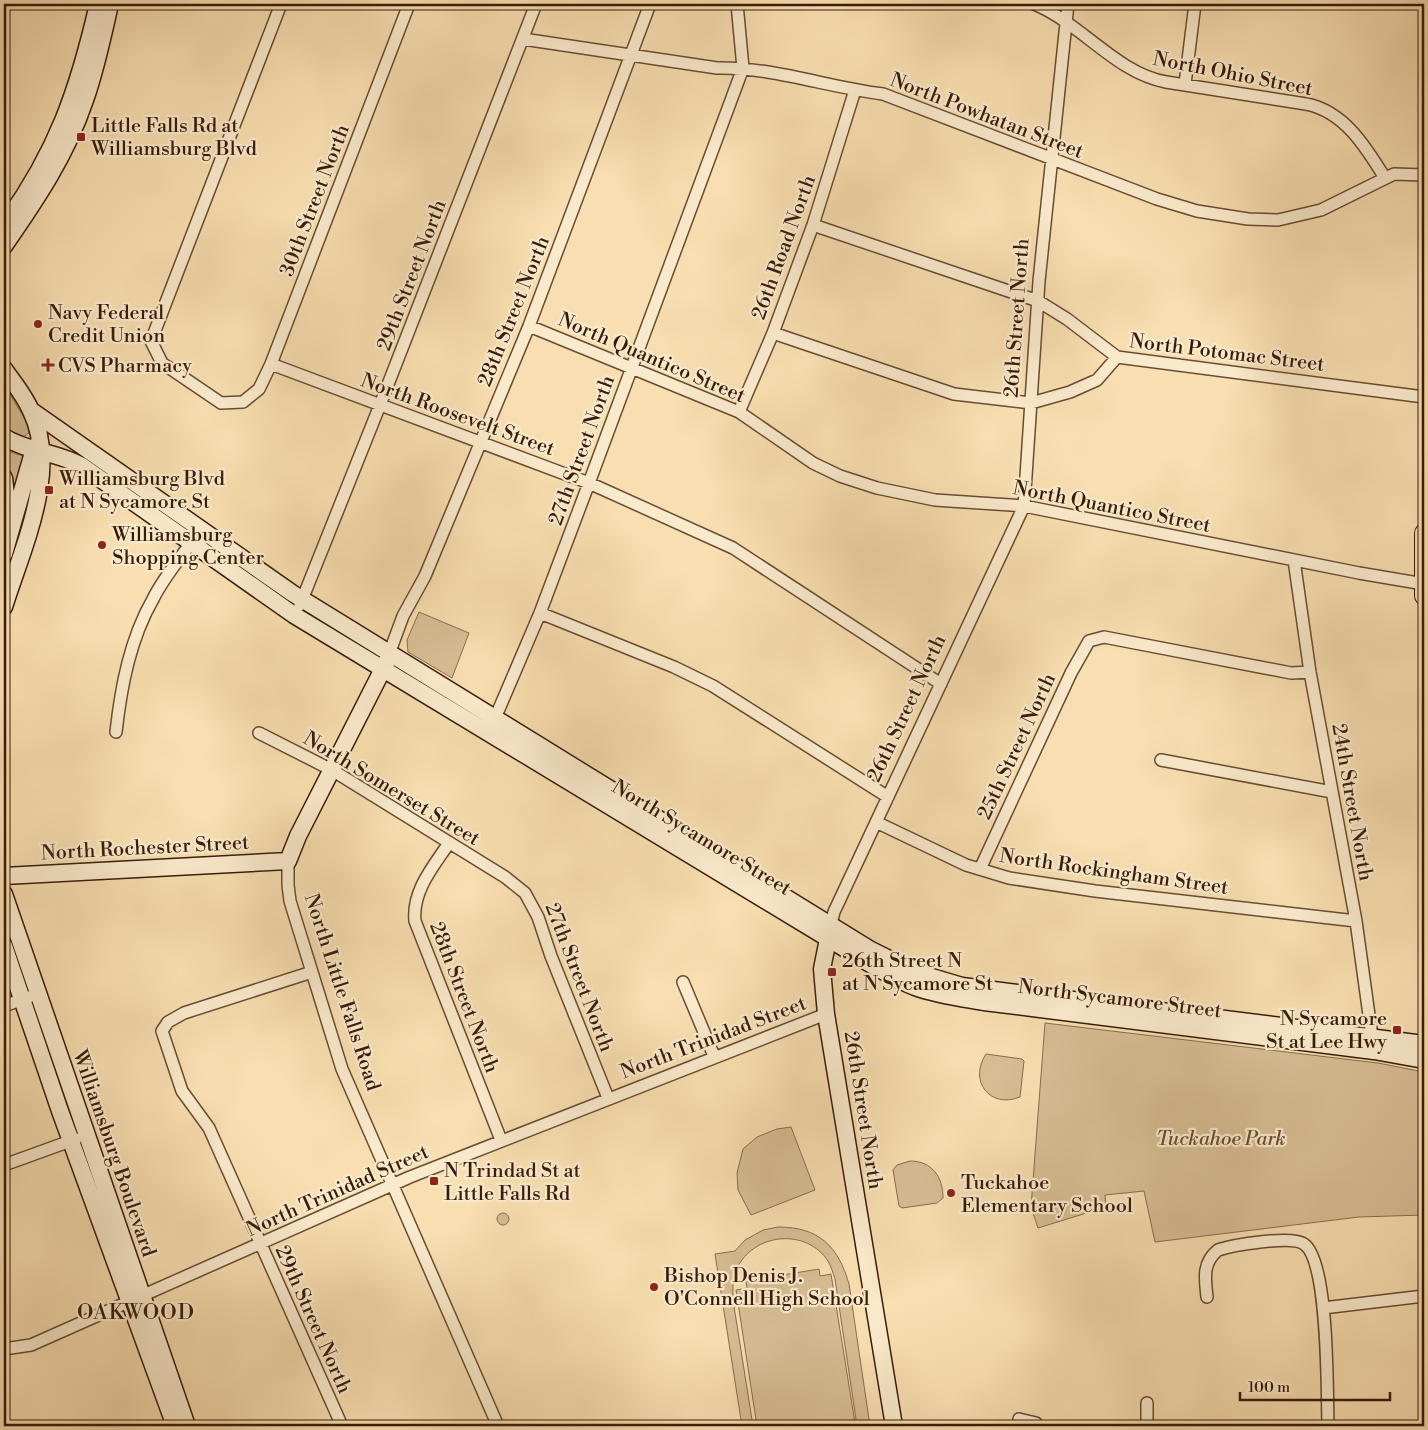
<svg xmlns="http://www.w3.org/2000/svg" width="1428" height="1430" viewBox="0 0 1428 1430" font-family="'Libre Bodoni',serif">
	<style>
		.green { fill: #d7bd94; stroke: #886c4e }
		.lines { fill: none; stroke-linecap: round; stroke-linejoin: round }
		.street-casing { stroke: #684c33; stroke-width: 14 }
		.secondary-casing { stroke: #381c09; stroke-width: 19 }
		.primary-casing { stroke: #381c09; stroke-width: 20 }
		.street { stroke: #faeacc; stroke-width: 11 }
		.secondary { stroke: #faeacc; stroke-width: 16 }
		.primary { stroke: #f8deb0; stroke-width: 18 }
		.poi-dot { fill: #8f2418; stroke: #faeacc; stroke-width: 2 }
		.labels { text-anchor: middle; stroke-width: 4.5; stroke-linejoin: round; paint-order: stroke }
		.street-label { font-size: 20px; fill: #381c09; stroke: #faeacc }
		.poi-label { font-size: 20px; fill: #381c09; stroke: #faeacc; text-anchor: start }
		.park-label { font-size: 20px; font-style: italic; fill: #684c33; stroke: #faeacc }
		.neighbourhood-label { font-size: 21px; letter-spacing: 1px; fill: #381c09; stroke: #faeacc }
	</style>
	<rect width="100%" height="100%" fill="#f8deb0"/>
	<filter id="stains"><feTurbulence type="fractalNoise" baseFrequency=".004" numOctaves="4"/><feColorMatrix values="0 0 0 0 .2 0 0 0 0 .09 0 0 0 0 .02 0 0 0 .5 -.17"/></filter>
	<radialGradient id="worn" r=".72"><stop offset=".6" stop-color="#630" stop-opacity="0"/><stop offset="1" stop-color="#630" stop-opacity=".3"/></radialGradient>
	<path class="green" d="M4,384L29,426V433L22,438L4,430Z
		M8,451L23,456L14,493L4,457V453Z
		M419,612L469,633L452,678L408,652L407,640Z
		M1045,1023L1378,1063L1424,1072V1215L1359,1217L1155,1242L1144,1191L1105,1195L1106,1207L1038,1228L1031,1207Z
		M986,1054L1022,1059L1024,1061L1020,1097C990,1109 968,1081 986,1054Z
		M791,1127L815,1190L751,1215L738,1190L737,1173L743,1149L757,1137L777,1129Z
		M910,1161C932,1161 943,1177 943,1198L937,1203L902,1208L899,1206L893,1170L897,1165Z
		M497 1219a6 6 0 1 1 12 0a6 6 0 1 1-12 0Z
		M778,1227C819,1227 838,1246 849,1284L870,1426H857L835,1279C833,1273 831,1266 828,1261C807,1229 757,1232 738,1266C732,1276 733,1288 733,1300L753,1426H742L715,1254L735,1251L745,1240L763,1230Z
		M819,1269L820,1276L831,1274L855,1423L844,1426H757L736,1290L747,1288L746,1281Z"/>
	<g class="lines">
		<defs>
			<path id="street" d="M281,4L151,341L162,363L221,403L243,402L259,389L271,364L409,4
				M1034,4C1081,23 1116,73 1166,82L1306,104C1344,111 1366,147 1385,178
				M523,39L717,68C772,67 827,87 883,94L1157,199L1197,211L1248,219L1278,220L1321,210L1394,174L1424,175
				M1185,84L1195,4
				M813,225L1038,301L1067,319L1117,357L1424,397
				M529,326L739,412L813,463L840,476L877,488L935,500L1024,506L1359,573L1424,584
				M773,333L954,394L1031,403L1070,392L1097,380L1117,357
				M271,364L589,483L733,548L941,684
				M739,412L773,333L813,225L855,90
				M1294,560L1310,672L1356,921L1373,1044
				M300,605L380,405L536,4
				M540,613L674,667L713,686L888,797
				M389,654L403,616L425,576L529,326L650,4
				M493,723L540,613L589,483L743,68L737,4
				M116,732C121,687 130,639 153,599C164,577 180,558 195,538
				M259,733L332,770L505,877L525,893L538,917L551,956L608,1098
				M1161,760L1332,792
				M876,822L966,865L1009,878L1095,891L1356,921
				M449,843C433,867 412,891 415,921L501,1140
				M288,861V885L290,901L342,1069L498,1426
				M980,869L1071,673L1089,641L1104,637L1291,673L1310,672
				M831,924L834,912L1024,506L1039,281L1068,4
				M312,972L184,1013L168,1022L162,1031L182,1091L209,1128L342,1426
				M683,982L714,1056
				M4,1006L29,997
				M4,1165L76,1139
				M1207,1297C1205,1279 1202,1263 1218,1250C1233,1245 1292,1235 1304,1244C1329,1261 1327,1393 1328,1426
				M1323,1308L1424,1296
				M4,1349L31,1345L410,1177L826,1014
				M1019,1419L1036,1423L1037,1426
				M1147,1426V1403"/>
			<path id="secondary" d="M4,225C57,152 78,91 98,4
				M4,246C36,200 67,154 85,100C96,69 103,36 110,4
				M4,369C13,382 25,396 31,411C60,470 22,549 4,607
				M32,411L292,593L871,950L915,972L962,986L1424,1044
				M4,437C28,452 58,452 82,466L294,615L844,948C867,962 890,977 915,987C937,995 961,998 984,1002L1374,1051L1424,1060
				M4,478L9,520
				M4,554L34,449L40,441
				M4,876L288,861L298,836L387,661
				M4,894L187,1426
				M830,929L822,969L826,1014L894,1426
				M4,946L60,1111L175,1426"/>
			<path id="primary" d="M1424,533V596"/>
		</defs>
		<use href="#street" class="street-casing"/>
		<use href="#secondary" class="secondary-casing"/>
		<use href="#primary" class="primary-casing"/>
		<use href="#street" class="street"/>
		<use href="#secondary" class="secondary"/>
		<use href="#primary" class="primary"/>
	</g>
	<g class="poi-dot">
		<rect x="76" y="132" width="10" height="10" rx="2.5"/>
		<circle cx="38" cy="324" r="5"/>
		<path d="M45.5 357.5h5v5h5v5h-5v5h-5v-5h-5v-5h5z"/>
		<rect x="44" y="485" width="10" height="10" rx="2.5"/>
		<circle cx="102" cy="545" r="5"/>
		<rect x="827" y="967" width="10" height="10" rx="2.5"/>
		<rect x="1392" y="1025" width="10" height="10" rx="2.5"/>
		<rect x="429" y="1176" width="10" height="10" rx="2.5"/>
		<circle cx="951" cy="1193" r="5"/>
		<circle cx="654" cy="1287" r="5"/>
	</g>
	<g class="labels">
		<g class="street-label">
			<text transform="translate(1233 73) rotate(11)" y="7">North Ohio Street</text>
			<text transform="translate(987 115) rotate(21)" y="7">North Powhatan Street</text>
			<text transform="translate(314 200) rotate(-69)" y="7">30th Street North</text>
			<text transform="translate(783 247) rotate(-70)" y="7">26th Road North</text>
			<text transform="translate(411 275) rotate(-69)" y="7">29th Street North</text>
			<text transform="translate(513 311) rotate(-68)" y="7">28th Street North</text>
			<text transform="translate(1016 318) rotate(-86)" y="7">26th Street North</text>
			<text transform="translate(1227 352) rotate(7)" y="7">North Potomac Street</text>
			<text transform="translate(652 357) rotate(23)" y="7">North Quantico Street</text>
			<text transform="translate(458 414) rotate(20)" y="7">North Roosevelt Street</text>
			<text transform="translate(581 450) rotate(-70)" y="7">27th Street North</text>
			<text transform="translate(1112 506) rotate(11)" y="7">North Quantico Street</text>
			<text transform="translate(906 708) rotate(-65)" y="7">26th Street North</text>
			<text transform="translate(1016 746) rotate(-65)" y="7">25th Street North</text>
			<text transform="translate(392 788) rotate(31)" y="7">North Somerset Street</text>
			<text transform="translate(1353 802) rotate(80)" y="7">24th Street North</text>
			<text transform="translate(702 837) rotate(31)" y="7">North Sycamore Street</text>
			<text transform="translate(145 847) rotate(-3)" y="7">North Rochester Street</text>
			<text transform="translate(1114 871) rotate(8)" y="7">North Rockingham Street</text>
			<text transform="translate(580 977) rotate(69)" y="7">27th Street North</text>
			<text transform="translate(343 992) rotate(72)" y="7">North Little Falls Road</text>
			<text transform="translate(465 997) rotate(69)" y="7">28th Street North</text>
			<text transform="translate(1120 998) rotate(7)" y="7">North Sycamore Street</text>
			<text transform="translate(713 1037) rotate(-21)" y="7">North Trinidad Street</text>
			<text transform="translate(864 1110) rotate(81)" y="7">26th Street North</text>
			<text transform="translate(115 1153) rotate(71)" y="7">Williamsburg Boulevard</text>
			<text transform="translate(337 1190) rotate(-24)" y="7">North Trinidad Street</text>
			<text transform="translate(314 1319) rotate(66)" y="7">29th Street North</text>
		</g>
		<g class="poi-label">
			<text x="91" y="132">Little Falls Rd at<tspan x="91" dy="23">Williamsburg Blvd</tspan></text>
			<text x="48" y="319">Navy Federal<tspan x="48" dy="23">Credit Union</tspan></text>
			<text x="58" y="372">CVS Pharmacy</text>
			<text x="59" y="485">Williamsburg Blvd<tspan x="59" dy="23">at N Sycamore St</tspan></text>
			<text x="112" y="541">Williamsburg<tspan x="112" dy="23">Shopping Center</tspan></text>
			<text x="842" y="967">26th Street N<tspan x="842" dy="23">at N Sycamore St</tspan></text>
			<text x="1387" y="1025" text-anchor="end">N Sycamore<tspan x="1387" dy="23">St at Lee Hwy</tspan></text>
			<text x="444" y="1177">N Trindad St at<tspan x="444" dy="23">Little Falls Rd</tspan></text>
			<text x="961" y="1189">Tuckahoe<tspan x="961" dy="23">Elementary School</tspan></text>
			<text x="664" y="1282">Bishop Denis J.<tspan x="664" dy="23">O'Connell High School</tspan></text>
		</g>
		<g class="park-label">
			<text x="1221" y="1145">Tuckahoe Park</text>
		</g>
		<g class="neighbourhood-label">
			<text x="136" y="1319">OAKWOOD</text>
		</g>
	</g>
	<rect width="1428" height="1430" fill="none" stroke="#f8deb0" stroke-width="20"/>
	<rect x="5" y="5" width="1418" height="1420" fill="none" stroke="#381c09" stroke-width="2.5"/>
	<rect x="10" y="10" width="1408" height="1410" fill="none" stroke="#381c09"/>
	<path d="M1240 1392v8h150v-8" fill="none" stroke="#381c09" stroke-width="2.5"/>
	<text x="1248" y="1392" font-size="15" fill="#381c09" stroke="#faeacc" stroke-width="4" paint-order="stroke">100 m</text>
	<rect width="100%" height="100%" filter="url(#stains)"/>
	<rect width="100%" height="100%" fill="url(#worn)"/>
</svg>
